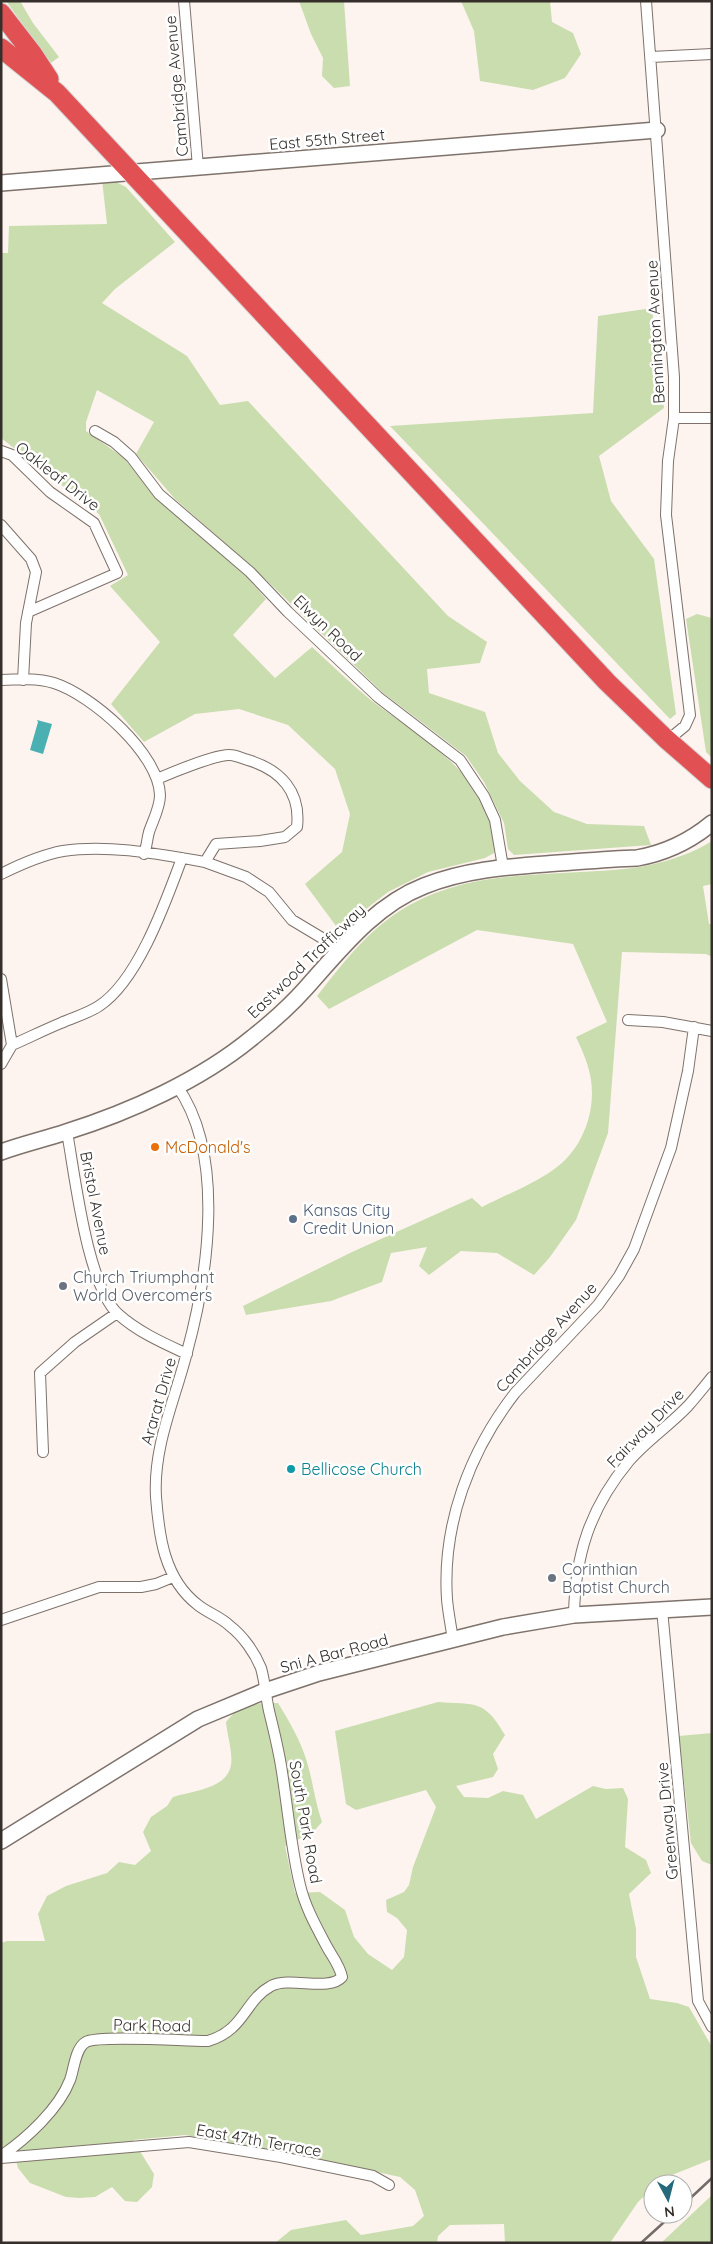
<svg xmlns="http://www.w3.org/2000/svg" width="713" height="2244" viewBox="0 0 713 2244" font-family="Quicksand,sans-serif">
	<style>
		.green { fill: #caddae }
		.water { fill: #4ab0b1 }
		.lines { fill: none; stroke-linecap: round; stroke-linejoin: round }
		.street-casing { stroke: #7e726b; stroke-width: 12 }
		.secondary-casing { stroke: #7e726b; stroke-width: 18 }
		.highway-casing { stroke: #d3d1d1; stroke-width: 21 }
		.street { stroke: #fff; stroke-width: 10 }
		.secondary { stroke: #fff; stroke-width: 15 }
		.highway { stroke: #e15154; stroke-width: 19 }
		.rail { stroke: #736c69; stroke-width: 2.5 }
		.food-dot { fill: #e8710a; stroke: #fff; stroke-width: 2 }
		.service-dot { fill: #5c6f8a; stroke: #fff; stroke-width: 2 }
		.worship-dot { fill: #6b7280; stroke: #fff; stroke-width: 2 }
		.culture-dot { fill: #0f9aa8; stroke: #fff; stroke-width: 2 }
		.labels { text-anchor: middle; stroke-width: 5; stroke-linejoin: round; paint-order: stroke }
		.street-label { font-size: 16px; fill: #352f2c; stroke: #fff }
		.food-label { font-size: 16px; fill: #c56008; stroke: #fff; text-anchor: start }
		.service-label { font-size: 16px; fill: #4e5e75; stroke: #fff; text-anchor: start }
		.worship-label { font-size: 16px; fill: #5b616d; stroke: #fff; text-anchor: start }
		.culture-label { font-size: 16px; fill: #0d838f; stroke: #fff; text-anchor: start }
	</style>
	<rect width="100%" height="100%" fill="#fdf4f0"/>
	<path class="green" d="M6,1H20L33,23L59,57L51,63Z
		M299,1H344L350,86L334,88L322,76L323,58L311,34Z
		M461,1H550L552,22L573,33L581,54L565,78L533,90L480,81L474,31Z
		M102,180L114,181L126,187L175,242L115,289L102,303L187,356L220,405L248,401L448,616L487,642L480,663L427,669L429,693L485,712L498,753L520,781L554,812L587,824L644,826L651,845L514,855L508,849L504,823L484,782L466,756L382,692L258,572L175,499L136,454L154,422L97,390L86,422V431L124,458L154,496L247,577L266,599L233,635L275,678L312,647C332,665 351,684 372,701C423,739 497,780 494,853L485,858L428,872L388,892L339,930L305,884L342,852L350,814L335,769L288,725L239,709L195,714L144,742L111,704L160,642L110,586L128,575L99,514L1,438V253H8L9,226L107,224Z
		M652,308L664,408L599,456L611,501L654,559L676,714L670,719L390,426L593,413L598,316Z
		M697,614L712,618V758L706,752L686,619Z
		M712,841V884L703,886L709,924H712V957L706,954L622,952L608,1133L576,1220L550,1257L534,1275L497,1253L461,1251L429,1275L419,1266L427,1247L391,1253L382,1282L331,1301L246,1315L243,1306L352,1252L472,1198L482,1207C505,1195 532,1185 553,1170C581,1151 596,1114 591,1080C589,1065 582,1050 576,1037L607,1022L573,944L477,930L329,1009L317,996C336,972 354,948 377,928C438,876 506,876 581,872C628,870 671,866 712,841Z
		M438,1702C476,1705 484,1699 505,1735L493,1754L498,1769L493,1777L456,1786L464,1797L488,1798L503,1791L523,1795L536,1819L593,1786L606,1789L623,1788L628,1799L625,1847L646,1860L651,1873L629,1894L636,1929V1957L650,1999L677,2003L689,2007L712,2047V2159L662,2179L657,2184H653V2188L638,2202L610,2243H505L504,2224L450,2225L438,2236L437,2243H275L291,2230L346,2220L361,2235L413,2226L424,2216L415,2190L400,2177L321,2160L185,2135L133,2140L154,2174L152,2187L137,2202L125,2201L112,2187L95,2197L79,2198L66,2197L30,2183L18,2168L14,2153L1,2154V1943L7,1941H45L38,1914L47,1896L66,1886L107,1873L119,1862L135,1865L151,1851L143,1832L151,1817L167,1806L173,1797C192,1791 227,1789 231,1765C233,1752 227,1735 226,1722C241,1703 253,1703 278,1703C289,1721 301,1741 307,1762C313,1782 315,1802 322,1822L313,1832L285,1846L295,1893L320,1892L345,1910L354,1937L368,1954L392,1970L404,1957L407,1930L397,1918L387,1912L386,1900L404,1892L409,1885L413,1867L436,1807L426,1790L356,1810L346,1804L335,1731Z
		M712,1733V1865L702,1861L691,1843L679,1736Z
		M712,2195V2243H661Z"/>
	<path class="water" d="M37,720L52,724L43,754L30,750L38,722Z"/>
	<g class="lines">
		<defs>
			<path id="street" d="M184,1L198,167
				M646,1L674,377V418L668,461L666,515L690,715L685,726L668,740
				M651,57L712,54
				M674,418H712
				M95,431L114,442L131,457L159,494L250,572L288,612L378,697L460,760L484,796L495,820L503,867
				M1,451L12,455L50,492L94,523L117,573L28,612
				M1,525L31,559L36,572L26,623L23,680
				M1,680C18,679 38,678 54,683C92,695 159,754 160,795C160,808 153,820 149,832C147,839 147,846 144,854
				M205,862L246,877L269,892L292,920L322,938L337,952
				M1,874C21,864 41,855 63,851C108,844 159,854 205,862L216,844L260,841L285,837L297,827C301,792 281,770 248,760C243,759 236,755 230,755C217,754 171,773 157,779
				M1,979L12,1045L1,1064
				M628,1020L663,1022L712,1031
				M12,1045C28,1038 44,1030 61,1023C74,1017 87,1014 99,1006C138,981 166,901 182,858
				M67,1132C75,1176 87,1285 118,1314C138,1332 163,1343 187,1354
				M43,1452L40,1373L75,1342L117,1313
				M662,1609L698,2001L712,2027
				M574,1615C575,1555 590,1508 629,1461C646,1441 669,1426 688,1406C696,1397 704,1387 712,1377
				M1,1620L99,1587H141L156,1584L173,1577
				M453,1640C451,1626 448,1612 447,1599C442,1524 470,1451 515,1393L598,1305L619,1276L634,1249L671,1148L688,1071L694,1027
				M1,2156C26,2139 59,2109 70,2080C74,2070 75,2048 86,2042C98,2035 188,2041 208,2041C245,2030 244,2001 271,1986C290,1976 329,1992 342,1977C340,1966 332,1956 327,1947C317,1928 305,1907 300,1885C291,1848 288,1810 282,1772C279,1751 274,1731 269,1711C266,1697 265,1682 261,1668C255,1653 243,1636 230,1626C221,1617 208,1613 198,1605C164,1579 159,1536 156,1497C153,1446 175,1400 187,1352C208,1275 226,1155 177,1086
				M1,2158L189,2142L281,2157L373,2176L389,2185"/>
			<path id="secondary" d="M1,183L657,130
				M1,1152C23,1144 45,1139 66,1132C130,1112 201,1080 253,1037C272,1022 290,1006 306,988C340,950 375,905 424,886C464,870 505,867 546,864C576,862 607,859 637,858C666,853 689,842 712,823
				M1,1841L198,1719L265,1691L319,1673L503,1627L574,1615L712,1607"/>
			<path id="highway" d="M1,13L32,53L49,79
				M1,48L57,93L607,682L665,738L712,779"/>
		</defs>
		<use href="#street" class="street-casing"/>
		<use href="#secondary" class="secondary-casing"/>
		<use href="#highway" class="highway-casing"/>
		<use href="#street" class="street"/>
		<use href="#secondary" class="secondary"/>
		<use href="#highway" class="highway"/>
		<path class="rail" d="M683,2205L712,2178
			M641,2243L673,2214"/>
	</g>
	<circle class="food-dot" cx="155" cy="1147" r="5"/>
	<circle class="service-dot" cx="293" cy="1219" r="5"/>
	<g class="worship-dot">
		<circle cx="63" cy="1286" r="5"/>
		<circle cx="552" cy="1578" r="5"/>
	</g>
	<circle class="culture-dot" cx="291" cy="1469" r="5"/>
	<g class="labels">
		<g class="street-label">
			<text transform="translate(176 86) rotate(-95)" y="6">Cambridge Avenue</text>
			<text transform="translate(327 139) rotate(-5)" y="6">East 55th Street</text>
			<text transform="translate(655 332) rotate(-93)" y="6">Bennington Avenue</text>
			<text transform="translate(58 476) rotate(38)" y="6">Oakleaf Drive</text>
			<text transform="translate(328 628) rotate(44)" y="6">Elwyn Road</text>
			<text transform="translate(306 961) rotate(-44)" y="6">Eastwood Trafficway</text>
			<text transform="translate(96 1203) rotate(79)" y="6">Bristol Avenue</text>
			<text transform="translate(546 1337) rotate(-48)" y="6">Cambridge Avenue</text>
			<text transform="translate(158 1401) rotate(-74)" y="6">Ararat Drive</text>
			<text transform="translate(645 1428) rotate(-46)" y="6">Fairway Drive</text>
			<text transform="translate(334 1653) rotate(-15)" y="6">Sni A Bar Road</text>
			<text transform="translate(667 1821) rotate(-95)" y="6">Greenway Drive</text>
			<text transform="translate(306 1822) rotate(80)" y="6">South Park Road</text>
			<text transform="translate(152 2025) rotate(1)" y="6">Park Road</text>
			<text transform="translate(259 2140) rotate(10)" y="6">East 47th Terrace</text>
		</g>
		<g class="food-label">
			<text x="165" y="1153">McDonald's</text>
		</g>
		<g class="service-label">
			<text x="303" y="1216">Kansas City<tspan x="303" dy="18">Credit Union</tspan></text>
		</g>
		<g class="worship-label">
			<text x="73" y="1283">Church Triumphant<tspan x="73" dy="18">World Overcomers</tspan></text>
			<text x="562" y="1575">Corinthian<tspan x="562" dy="18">Baptist Church</tspan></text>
		</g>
		<g class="culture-label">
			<text x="301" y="1475">Bellicose Church</text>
		</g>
	</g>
	<rect width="713" height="2244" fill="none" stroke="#352f2c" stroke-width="5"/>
	<g transform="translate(668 2199) rotate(173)"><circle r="24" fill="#ffffff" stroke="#aeacab"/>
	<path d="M0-4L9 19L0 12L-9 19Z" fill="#26697b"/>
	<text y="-8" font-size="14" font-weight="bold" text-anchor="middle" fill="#352f2c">N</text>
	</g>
</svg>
